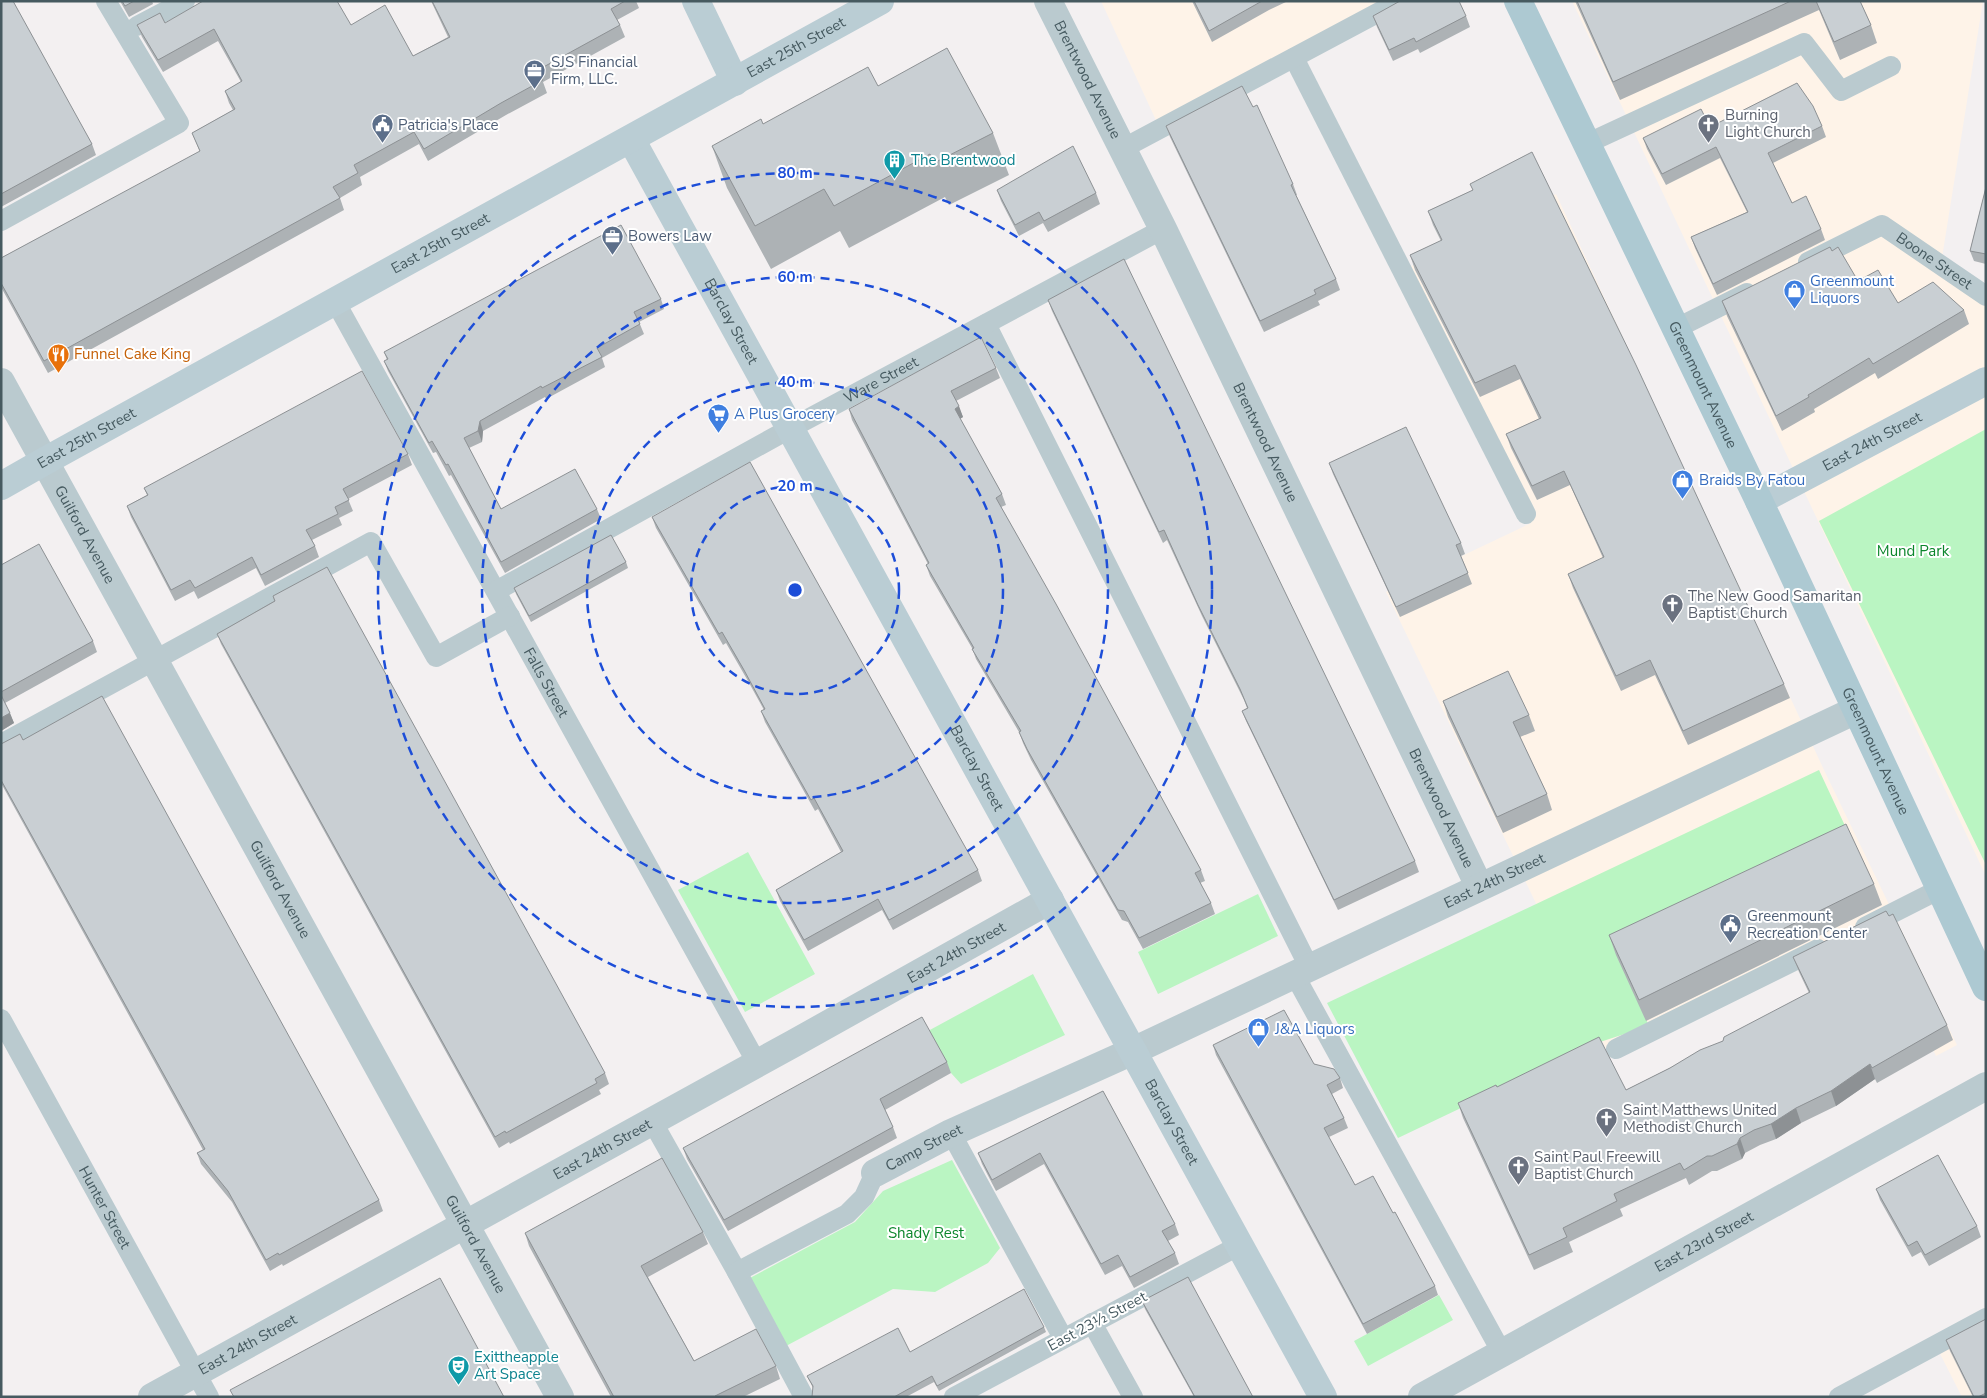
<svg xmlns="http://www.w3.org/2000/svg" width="1987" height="1398" viewBox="0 0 1987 1398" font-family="'Nunito Sans',sans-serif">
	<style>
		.commercial { fill: #fef3e8 }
		.green { fill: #baf5c2 }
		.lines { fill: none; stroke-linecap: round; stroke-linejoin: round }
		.lane { stroke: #bacacf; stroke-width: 20 }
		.street { stroke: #bacacf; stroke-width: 28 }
		.secondary { stroke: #bacdd4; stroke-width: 28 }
		.primary { stroke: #adc9d2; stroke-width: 28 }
		.wall { fill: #adb2b5 }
		.shaded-wall { fill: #8d9194 }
		.building { fill: #c9cfd3; stroke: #8d9194 }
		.ring { fill: none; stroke: #1d4ed8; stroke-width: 2.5; stroke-dasharray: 9 6 }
		.labels { text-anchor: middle; stroke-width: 4; stroke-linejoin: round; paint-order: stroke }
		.street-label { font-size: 15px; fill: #465a60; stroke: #fff }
		.service-label { font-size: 15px; fill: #4e5e75; stroke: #fff; text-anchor: start }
		.worship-label { font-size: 15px; fill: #5b616d; stroke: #fff; text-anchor: start }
		.culture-label { font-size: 15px; fill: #0d838f; stroke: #fff; text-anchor: start }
		.shop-label { font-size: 15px; fill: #366cbe; stroke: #fff; text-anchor: start }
		.food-label { font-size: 15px; fill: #c56008; stroke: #fff; text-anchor: start }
		.park-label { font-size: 15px; fill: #0c862c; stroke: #fff }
		.centre { fill: #1d4ed8; stroke: #fff; stroke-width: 2.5 }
		.ring-label { font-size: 15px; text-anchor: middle; font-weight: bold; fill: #1d4ed8; stroke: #fff; stroke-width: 4; stroke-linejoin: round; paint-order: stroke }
	</style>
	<rect width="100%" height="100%" fill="#f3f0f1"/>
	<path class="commercial" d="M1101,1H1400L1160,129Z
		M1572,1H1983L1941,264L1986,298V876Z
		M1556,194L1824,770L1957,1045L1936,1056L1871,923L1607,1051L1386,592L1531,523L1403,270Z
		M1986,1315V1397H1962L1935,1344Z"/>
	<path class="green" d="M1986,429V865L1819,521Z
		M1819,770L1854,845L1617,955L1649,1026L1597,1043L1398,1138L1327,1003Z
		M748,852L815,974L745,1012L678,890Z
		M1258,894L1278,936L1158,994L1138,952Z
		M1033,974L1065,1035L961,1084L951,1073L928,1031Z
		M952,1160L1000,1248L988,1263L935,1292L893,1289L786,1346L750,1278L855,1222L883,1191Z
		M1439,1295L1453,1320L1368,1366L1354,1341Z"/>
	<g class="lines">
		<g class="lane">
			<path d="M137,26L185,1"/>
			<path d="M1294,58L1526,514"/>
			<path d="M1586,144L1804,43L1841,91L1891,66"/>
			<path d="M1122,149L1400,1"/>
			<path d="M1,221L179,123L106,1"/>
			<path id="s1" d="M1808,262L1882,225L1986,296"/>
			<path id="s2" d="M335,301L758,1065"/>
			<path d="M986,324L1309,967"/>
			<path d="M1675,329L1747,293"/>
			<path id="s3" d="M496,591L791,428L1163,229"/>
			<path d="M1,744L371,542L436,657L510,616"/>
			<path d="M1865,927L1940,889"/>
			<path d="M1294,974L1502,1353"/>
			<path id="s4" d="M1,1019L209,1397"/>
			<path d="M1616,1049L1818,949"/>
			<path d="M652,1121L737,1272L804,1397"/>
			<path d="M951,1133L1063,1338"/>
			<path d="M737,1272L847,1214L864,1197L875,1173"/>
			<path d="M1092,1323L1133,1397"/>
			<path d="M954,1397L1240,1245"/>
			<path d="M1839,1397L1986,1318"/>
		</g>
		<g class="street">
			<path id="s5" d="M1048,1L1163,229L1479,886"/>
			<path id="s6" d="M1,382L560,1397"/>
			<path id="s7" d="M875,1173L951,1133L1133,1051L1856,710"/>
			<path id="s8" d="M152,1397C452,1232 752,1068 1050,900"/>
			<path id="s9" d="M1422,1397L1986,1086"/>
		</g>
		<g class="secondary">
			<path d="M696,1L735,82"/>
			<path id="s10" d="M631,139L1323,1397"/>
			<path id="s11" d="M1,486L45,461L880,1"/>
			<path id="s12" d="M1759,501L1986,381"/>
		</g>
		<path class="primary" id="s13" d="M1518,1L1759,501L1986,987"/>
	</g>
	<path class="wall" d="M1,1L92,144L96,155L1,207Z
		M120,1H152L153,4L129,17Z
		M431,1H636L639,8L617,20L620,25L625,37L543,82L547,93L506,115L428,161L419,144L360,177L362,185L340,198L344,210L48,373L1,287V258L200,152L192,133L233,110L229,103L225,91L241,82L218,41L163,72L142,37L137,25L165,23L351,25L413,56L448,37Z
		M1192,1H1288L1269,10L1212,42Z
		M1575,1H1860L1871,25L1877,43L1840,60L1819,10L1620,100Z
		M1373,16H1466L1470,27L1420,53L1418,49L1393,61L1377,27Z
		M878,86L993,133L1009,175L949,205L945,197L849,248L840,231L771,269L727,188L712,146L763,124Z
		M1253,107L1293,184L1297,195H1296L1336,279L1340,290L1318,301L1320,305L1264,332L1170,137L1166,126Z
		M1822,126L1826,137L1773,163L1792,203L1821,229L1825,240L1717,295L1695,248L1691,237L1747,212L1720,158L1666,185L1647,149L1643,138L1710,127Z
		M1470,184L1784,684L1790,698L1688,745L1655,675L1621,691L1573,588L1568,574L1603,558L1570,485L1537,500L1511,448L1506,434L1539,419L1520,379L1480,397L1415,270L1410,255L1441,241L1433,225L1428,211L1473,190Z
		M1986,187V264L1974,261L1970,251Z
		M997,190L1096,193L1100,204L1048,232L1043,223L1019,236L1001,201Z
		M1832,251L1858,281L1898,303L1964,310L1969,324L1878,379L1875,373L1814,409L1815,412L1782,431L1727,316L1722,301Z
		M661,299L664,309L639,322L644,334L602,358L605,367L546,399L545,397L483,431L482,442L469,448L501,509H597L601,519L505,573L451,475L449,476L436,452L433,453L388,371L384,361L387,360L384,352Z
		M1048,300L1415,861L1419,872L1338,910L1246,721L1242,711L1247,708L1244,700L1202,616L1167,540L1163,543L1052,311Z
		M996,368L1000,378L956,401L963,417L960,419L1002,494L1006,505L1001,507L1201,870L1205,881L1200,883L1211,903L1215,914L1143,949L1128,922L1122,920L1031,760L1023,743L1019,732L976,659L972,648L930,576L926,565L928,564L852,420L849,409Z
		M408,454L412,465L348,499L353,511L339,518L342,525L312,540L315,546L319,557L265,586L256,568L198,599L194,591L175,601L131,517L127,506L147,495L144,488Z
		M1329,463L1461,543L1465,554L1461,556L1472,584L1400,617L1333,474Z
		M652,517L978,870L982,881L893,930L882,910L808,951L780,901L776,890L841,852L818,809L815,811L765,722L761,711L764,710L748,681L726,643L723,645L656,528Z
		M626,562L628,568L531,622L516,594L514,588Z
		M1,565L93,641L97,652L5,703L14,723L1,731Z
		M273,596L605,1073L609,1084L599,1090L601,1094L510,1144L509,1142L499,1148L221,644L217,634L274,601Z
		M1443,701L1529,715L1535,731L1520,737L1547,794L1552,810L1503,833L1448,717Z
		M23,740L379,1200L383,1211L283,1266L282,1264L270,1271L232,1202L201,1164L197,1153L203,1150L1,783V744Z
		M1874,884L1882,905L1646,1021L1616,955L1609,935Z
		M1793,957L1947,1025L1953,1040L1877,1083L1875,1079L1836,1106L1801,1123L1776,1139L1760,1145L1745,1153L1742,1159L1717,1171H1712L1689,1185L1686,1178L1620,1209L1623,1216L1569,1242L1573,1252L1534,1270L1463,1118L1458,1103L1497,1087L1626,1090L1723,1041L1809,993L1799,972Z
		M1213,1045L1314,1064L1340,1078L1343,1088L1332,1094L1344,1118L1348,1128L1329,1137L1355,1185L1435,1286L1438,1295L1367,1334L1216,1055Z
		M947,1062L951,1073L885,1110L893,1127L897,1138L728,1231L687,1159L683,1148Z
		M1103,1091L1175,1224L1179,1235L1168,1241L1175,1253L1179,1264L1134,1288L1122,1266L1105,1275L1044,1164L996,1191L982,1164L978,1153Z
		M1876,1189L1977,1226L1981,1237L1929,1266L1921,1252L1912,1257L1880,1200Z
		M703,1232L708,1244L648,1277L694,1361L776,1366L780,1379L743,1397H611L529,1246L525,1233Z
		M1142,1301L1253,1397H1194L1145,1309Z
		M1986,1319V1397H1973L1950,1351L1946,1340Z
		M1044,1327L1046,1332L939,1391L934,1382L906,1397H813V1388L807,1376L910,1352Z"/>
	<path class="shaded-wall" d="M959,406L963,417L958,420L955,409Z
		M480,421L483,431L482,442L478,431Z
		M10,713L14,723L1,731V718Z
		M1870,1064L1875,1079L1836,1106L1831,1091Z
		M1796,1108L1801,1123L1776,1139L1771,1124Z
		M1740,1138L1745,1153L1742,1159L1737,1144Z"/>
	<path class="building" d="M1,1H13L92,144L1,194Z
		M122,1H134L125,6Z
		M203,1H337L351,25L385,5L413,56L450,37L432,1H625L611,9L620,25L538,70L543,80L501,103L424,149L414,132L354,165L358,173L333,187L340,198L44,361L1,283V258L200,151L192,133L235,109L225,91L242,81L214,29L158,60L137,25L160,13L165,23Z
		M1194,1H1262L1209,31Z
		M1400,1H1459L1466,16L1416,42L1414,38L1389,50L1373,16Z
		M1577,1H1791L1613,82Z
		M1816,1H1860L1871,25L1834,42Z
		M947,48L993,133L934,163L930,154L834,206L824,189L755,226L712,146L761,119L763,124L868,67L878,86Z
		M1797,83L1813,106L1822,126L1768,153L1792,203L1806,196L1821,229L1713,284L1691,237L1748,212L1716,147L1662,174L1643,138L1701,109L1710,127Z
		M1242,86L1253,107L1257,105L1268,129L1293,184L1291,185L1336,279L1314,290L1316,294L1260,321L1166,126Z
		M1073,146L1096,193L1044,221L1039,212L1015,225L997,190Z
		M1532,152L1636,365L1784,684L1683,731L1650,660L1616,676L1568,574L1604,557L1564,471L1532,486L1506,434L1541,418L1515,365L1475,383L1410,255L1442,240L1428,211L1473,190L1470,184Z
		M1986,187V254L1970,251Z
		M621,225L661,299L634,312L640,324L597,348L602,357L542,388L541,386L480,421L478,431L464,438L501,509L575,469L597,509L501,562L448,464L446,465L432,441L429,443L384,361L388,359L384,352Z
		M1830,247L1832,251L1838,247L1858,281L1878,270L1898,303L1933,282L1964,310L1873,364L1869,358L1808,395L1809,397L1776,416L1722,301Z
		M1124,259L1415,861L1334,900L1242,711L1248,708L1240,689L1198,605L1164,530L1159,532L1048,300Z
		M981,337L996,368L951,391L959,406L955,409L1002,494L996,498L1056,604L1201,870L1195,873L1211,903L1139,938L1124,911L1118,910L1027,749L1019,732L1021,731L972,649L974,648L926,565L929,563L849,409Z
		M362,371L408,454L343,489L349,500L335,507L338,514L306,530L315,546L261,575L252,557L195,588L190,580L171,590L127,506L148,495L144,488Z
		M1406,427L1461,543L1456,545L1468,573L1396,607L1329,463Z
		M750,462L978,870L889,920L878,899L804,940L776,890L843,851L814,798L811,800L761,711L765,709L744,670L722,632L719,634L652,517Z
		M611,535L626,562L529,616L514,588Z
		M39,544L93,641L1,692V565Z
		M327,567L605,1073L595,1079L597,1083L506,1133L505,1131L495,1137L217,634L275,601L273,596Z
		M1508,671L1529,715L1513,722L1547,794L1497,817L1443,701Z
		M1,695L10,713L1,718Z
		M102,696L379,1200L279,1255L278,1253L266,1260L228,1191L197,1153L205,1149L1,780V744L20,734L23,740Z
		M1846,824L1874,884L1639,1000L1609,935Z
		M1886,911L1889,916L1893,914L1947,1025L1872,1068L1870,1064L1831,1091L1796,1108L1771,1124L1754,1130L1740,1138L1737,1144L1712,1156H1707L1684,1170L1680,1163L1614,1194L1617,1201L1563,1228L1567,1237L1529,1255L1458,1103L1496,1085L1497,1087L1599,1037L1626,1090L1670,1068L1700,1050L1723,1041L1724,1037L1810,992L1793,957Z
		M1284,1010L1314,1064L1334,1069L1340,1078L1327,1085L1344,1118L1324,1128L1355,1185L1373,1176L1393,1213L1395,1212L1435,1286L1363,1324L1213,1045Z
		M922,1017L947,1062L880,1099L893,1127L724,1220L683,1148Z
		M1103,1091L1175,1224L1162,1231L1175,1253L1130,1277L1118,1255L1101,1264L1040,1153L992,1180L978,1153Z
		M1938,1155L1977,1226L1925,1255L1917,1241L1908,1246L1876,1189Z
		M662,1158L703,1232L641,1266L694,1361L756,1329L776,1366L715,1396V1397H614L525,1233Z
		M1188,1277L1253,1397H1195L1142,1301Z
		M440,1278L504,1397H234L230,1390Z
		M1024,1289L1044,1327L937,1386L932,1376L894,1397H812L813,1386L807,1376L898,1328L910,1352Z
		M1986,1319V1393L1978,1397H1974L1946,1340Z"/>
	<g class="ring">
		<circle cx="795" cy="590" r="104"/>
		<circle cx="795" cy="590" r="208"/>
		<circle cx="795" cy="590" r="313"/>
		<circle cx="795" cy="590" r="417"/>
	</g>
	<defs>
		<symbol id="office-pin" viewBox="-11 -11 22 30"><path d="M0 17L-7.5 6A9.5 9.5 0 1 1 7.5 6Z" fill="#5c6f8a" stroke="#fff"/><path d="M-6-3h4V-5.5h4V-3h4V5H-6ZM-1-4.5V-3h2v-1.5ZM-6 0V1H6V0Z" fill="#fff"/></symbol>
		<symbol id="church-pin" viewBox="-11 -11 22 30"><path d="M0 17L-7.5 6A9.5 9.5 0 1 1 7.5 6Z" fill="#6b7280" stroke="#fff"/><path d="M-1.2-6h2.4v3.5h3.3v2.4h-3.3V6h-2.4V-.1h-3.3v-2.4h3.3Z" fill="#fff"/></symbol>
		<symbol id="civic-pin" viewBox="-11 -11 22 30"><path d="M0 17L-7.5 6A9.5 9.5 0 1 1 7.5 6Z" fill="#5c6f8a" stroke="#fff"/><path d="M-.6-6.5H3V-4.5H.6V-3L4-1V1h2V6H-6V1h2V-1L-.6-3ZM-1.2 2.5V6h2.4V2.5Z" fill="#fff"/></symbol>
		<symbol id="building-pin" viewBox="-11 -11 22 30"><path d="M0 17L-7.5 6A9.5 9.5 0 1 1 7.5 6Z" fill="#0f9aa8" stroke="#fff"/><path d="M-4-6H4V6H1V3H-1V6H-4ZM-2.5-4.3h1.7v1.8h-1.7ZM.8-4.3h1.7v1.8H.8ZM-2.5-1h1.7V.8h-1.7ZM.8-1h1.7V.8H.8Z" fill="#fff"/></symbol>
		<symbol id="shop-pin" viewBox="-11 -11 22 30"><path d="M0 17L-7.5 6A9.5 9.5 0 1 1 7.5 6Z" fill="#3f7fe0" stroke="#fff"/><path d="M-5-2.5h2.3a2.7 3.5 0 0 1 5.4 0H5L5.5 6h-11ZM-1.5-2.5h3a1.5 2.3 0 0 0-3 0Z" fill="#fff"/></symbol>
		<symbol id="restaurant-pin" viewBox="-11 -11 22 30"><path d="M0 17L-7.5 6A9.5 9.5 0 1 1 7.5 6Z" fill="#e8710a" stroke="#fff"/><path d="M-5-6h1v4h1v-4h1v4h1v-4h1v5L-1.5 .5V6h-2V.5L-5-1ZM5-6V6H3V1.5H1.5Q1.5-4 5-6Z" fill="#fff"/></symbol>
		<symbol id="supermarket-pin" viewBox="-11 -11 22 30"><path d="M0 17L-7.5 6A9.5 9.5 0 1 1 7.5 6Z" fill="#3f7fe0" stroke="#fff"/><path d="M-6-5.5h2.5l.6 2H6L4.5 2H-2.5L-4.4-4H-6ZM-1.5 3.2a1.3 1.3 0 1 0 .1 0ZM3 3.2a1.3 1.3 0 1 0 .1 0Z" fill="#fff"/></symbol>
		<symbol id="theatre-pin" viewBox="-11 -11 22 30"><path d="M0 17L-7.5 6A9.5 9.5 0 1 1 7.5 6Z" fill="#0f9aa8" stroke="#fff"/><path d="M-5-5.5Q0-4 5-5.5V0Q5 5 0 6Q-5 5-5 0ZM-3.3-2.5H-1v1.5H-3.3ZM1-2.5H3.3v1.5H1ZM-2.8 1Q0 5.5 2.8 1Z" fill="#fff"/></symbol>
	</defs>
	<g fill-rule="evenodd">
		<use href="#office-pin" x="522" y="58" width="25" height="34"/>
		<use href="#church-pin" x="1696" y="112" width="25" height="34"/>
		<use href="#civic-pin" x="370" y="112" width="25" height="34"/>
		<use href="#building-pin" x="882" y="148" width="25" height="34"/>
		<use href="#office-pin" x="600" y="224" width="25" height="34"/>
		<use href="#shop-pin" x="1782" y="278" width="25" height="34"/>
		<use href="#restaurant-pin" x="46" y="342" width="25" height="34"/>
		<use href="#supermarket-pin" x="706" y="402" width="25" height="34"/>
		<use href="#shop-pin" x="1670" y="468" width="25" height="34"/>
		<use href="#church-pin" x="1660" y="592" width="25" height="34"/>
		<use href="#civic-pin" x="1718" y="912" width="25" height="34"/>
		<use href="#shop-pin" x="1246" y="1016" width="25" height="34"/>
		<use href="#church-pin" x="1594" y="1106" width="25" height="34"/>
		<use href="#church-pin" x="1506" y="1154" width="25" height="34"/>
		<use href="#theatre-pin" x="446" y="1354" width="25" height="34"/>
	</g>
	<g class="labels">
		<g class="street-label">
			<text dy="5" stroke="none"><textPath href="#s11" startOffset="908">East 25th Street</textPath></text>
			<text dy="5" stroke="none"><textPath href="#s5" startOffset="88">Brentwood Avenue</textPath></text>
			<text dy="5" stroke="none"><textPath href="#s11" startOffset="502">East 25th Street</textPath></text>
			<text dy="5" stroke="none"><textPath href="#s1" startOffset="146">Boone Street</textPath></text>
			<text dy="5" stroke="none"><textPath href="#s10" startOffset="208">Barclay Street</textPath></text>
			<text dy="5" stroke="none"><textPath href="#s3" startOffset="439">Ware Street</textPath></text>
			<text dy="5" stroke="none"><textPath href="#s13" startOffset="426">Greenmount Avenue</textPath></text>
			<text dy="5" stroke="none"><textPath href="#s11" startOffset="98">East 25th Street</textPath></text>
			<text dy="5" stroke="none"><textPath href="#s12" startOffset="128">East 24th Street</textPath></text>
			<text dy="5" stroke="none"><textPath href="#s5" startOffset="492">Brentwood Avenue</textPath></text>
			<text dy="5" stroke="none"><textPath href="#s6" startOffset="174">Guilford Avenue</textPath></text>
			<text dy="5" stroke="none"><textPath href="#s2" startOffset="436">Falls Street</textPath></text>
			<text dy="5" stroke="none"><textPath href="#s13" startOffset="831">Greenmount Avenue</textPath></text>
			<text dy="5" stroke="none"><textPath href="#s10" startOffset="718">Barclay Street</textPath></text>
			<text dy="5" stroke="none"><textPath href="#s5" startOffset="898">Brentwood Avenue</textPath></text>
			<text dy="5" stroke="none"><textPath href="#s7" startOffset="685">East 24th Street</textPath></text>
			<text dy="5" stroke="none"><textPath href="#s6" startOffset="579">Guilford Avenue</textPath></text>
			<text dy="5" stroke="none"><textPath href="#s8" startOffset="919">East 24th Street</textPath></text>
			<text dy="5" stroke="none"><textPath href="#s10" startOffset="1122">Barclay Street</textPath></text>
			<text dy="5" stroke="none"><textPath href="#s7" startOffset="55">Camp Street</textPath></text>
			<text dy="5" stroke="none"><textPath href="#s8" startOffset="514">East 24th Street</textPath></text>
			<text dy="5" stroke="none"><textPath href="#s4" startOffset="215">Hunter Street</textPath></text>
			<text dy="5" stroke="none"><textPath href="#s9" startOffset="322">East 23rd Street</textPath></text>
			<text dy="5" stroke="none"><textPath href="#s6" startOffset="984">Guilford Avenue</textPath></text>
			<text transform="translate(1097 1321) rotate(-28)" y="5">East 23½ Street</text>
			<text dy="5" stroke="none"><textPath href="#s8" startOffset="109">East 24th Street</textPath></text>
		</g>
		<g class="service-label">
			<text x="551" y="67">SJS Financial<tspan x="551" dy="17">Firm, LLC.</tspan></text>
			<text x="398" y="130">Patricia's Place</text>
			<text x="628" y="241">Bowers Law</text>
			<text x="1747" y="921">Greenmount<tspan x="1747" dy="17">Recreation Center</tspan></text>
		</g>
		<g class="worship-label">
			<text x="1725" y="120">Burning<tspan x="1725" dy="17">Light Church</tspan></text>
			<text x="1688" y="601">The New Good Samaritan<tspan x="1688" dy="17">Baptist Church</tspan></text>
			<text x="1623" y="1115">Saint Matthews United<tspan x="1623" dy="17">Methodist Church</tspan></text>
			<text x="1534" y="1162">Saint Paul Freewill<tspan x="1534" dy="17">Baptist Church</tspan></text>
		</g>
		<g class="culture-label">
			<text x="911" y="165">The Brentwood</text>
			<text x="474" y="1362">Exittheapple<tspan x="474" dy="17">Art Space</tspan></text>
		</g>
		<g class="shop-label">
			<text x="1810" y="286">Greenmount<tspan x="1810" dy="17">Liquors</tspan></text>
			<text x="734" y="419">A Plus Grocery</text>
			<text x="1699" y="485">Braids By Fatou</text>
			<text x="1275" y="1034">J&amp;A Liquors</text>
		</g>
		<g class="food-label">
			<text x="74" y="359">Funnel Cake King</text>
		</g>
		<g class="park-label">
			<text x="1913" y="556">Mund Park</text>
			<text x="926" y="1238">Shady Rest</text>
		</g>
	</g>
	<circle cx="795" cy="590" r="8" class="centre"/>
	<g class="ring-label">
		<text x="795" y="178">80 m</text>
		<text x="795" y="282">60 m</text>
		<text x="795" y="387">40 m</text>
		<text x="795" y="491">20 m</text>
	</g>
	<rect width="1987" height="1398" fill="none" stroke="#465a60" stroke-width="5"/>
</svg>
